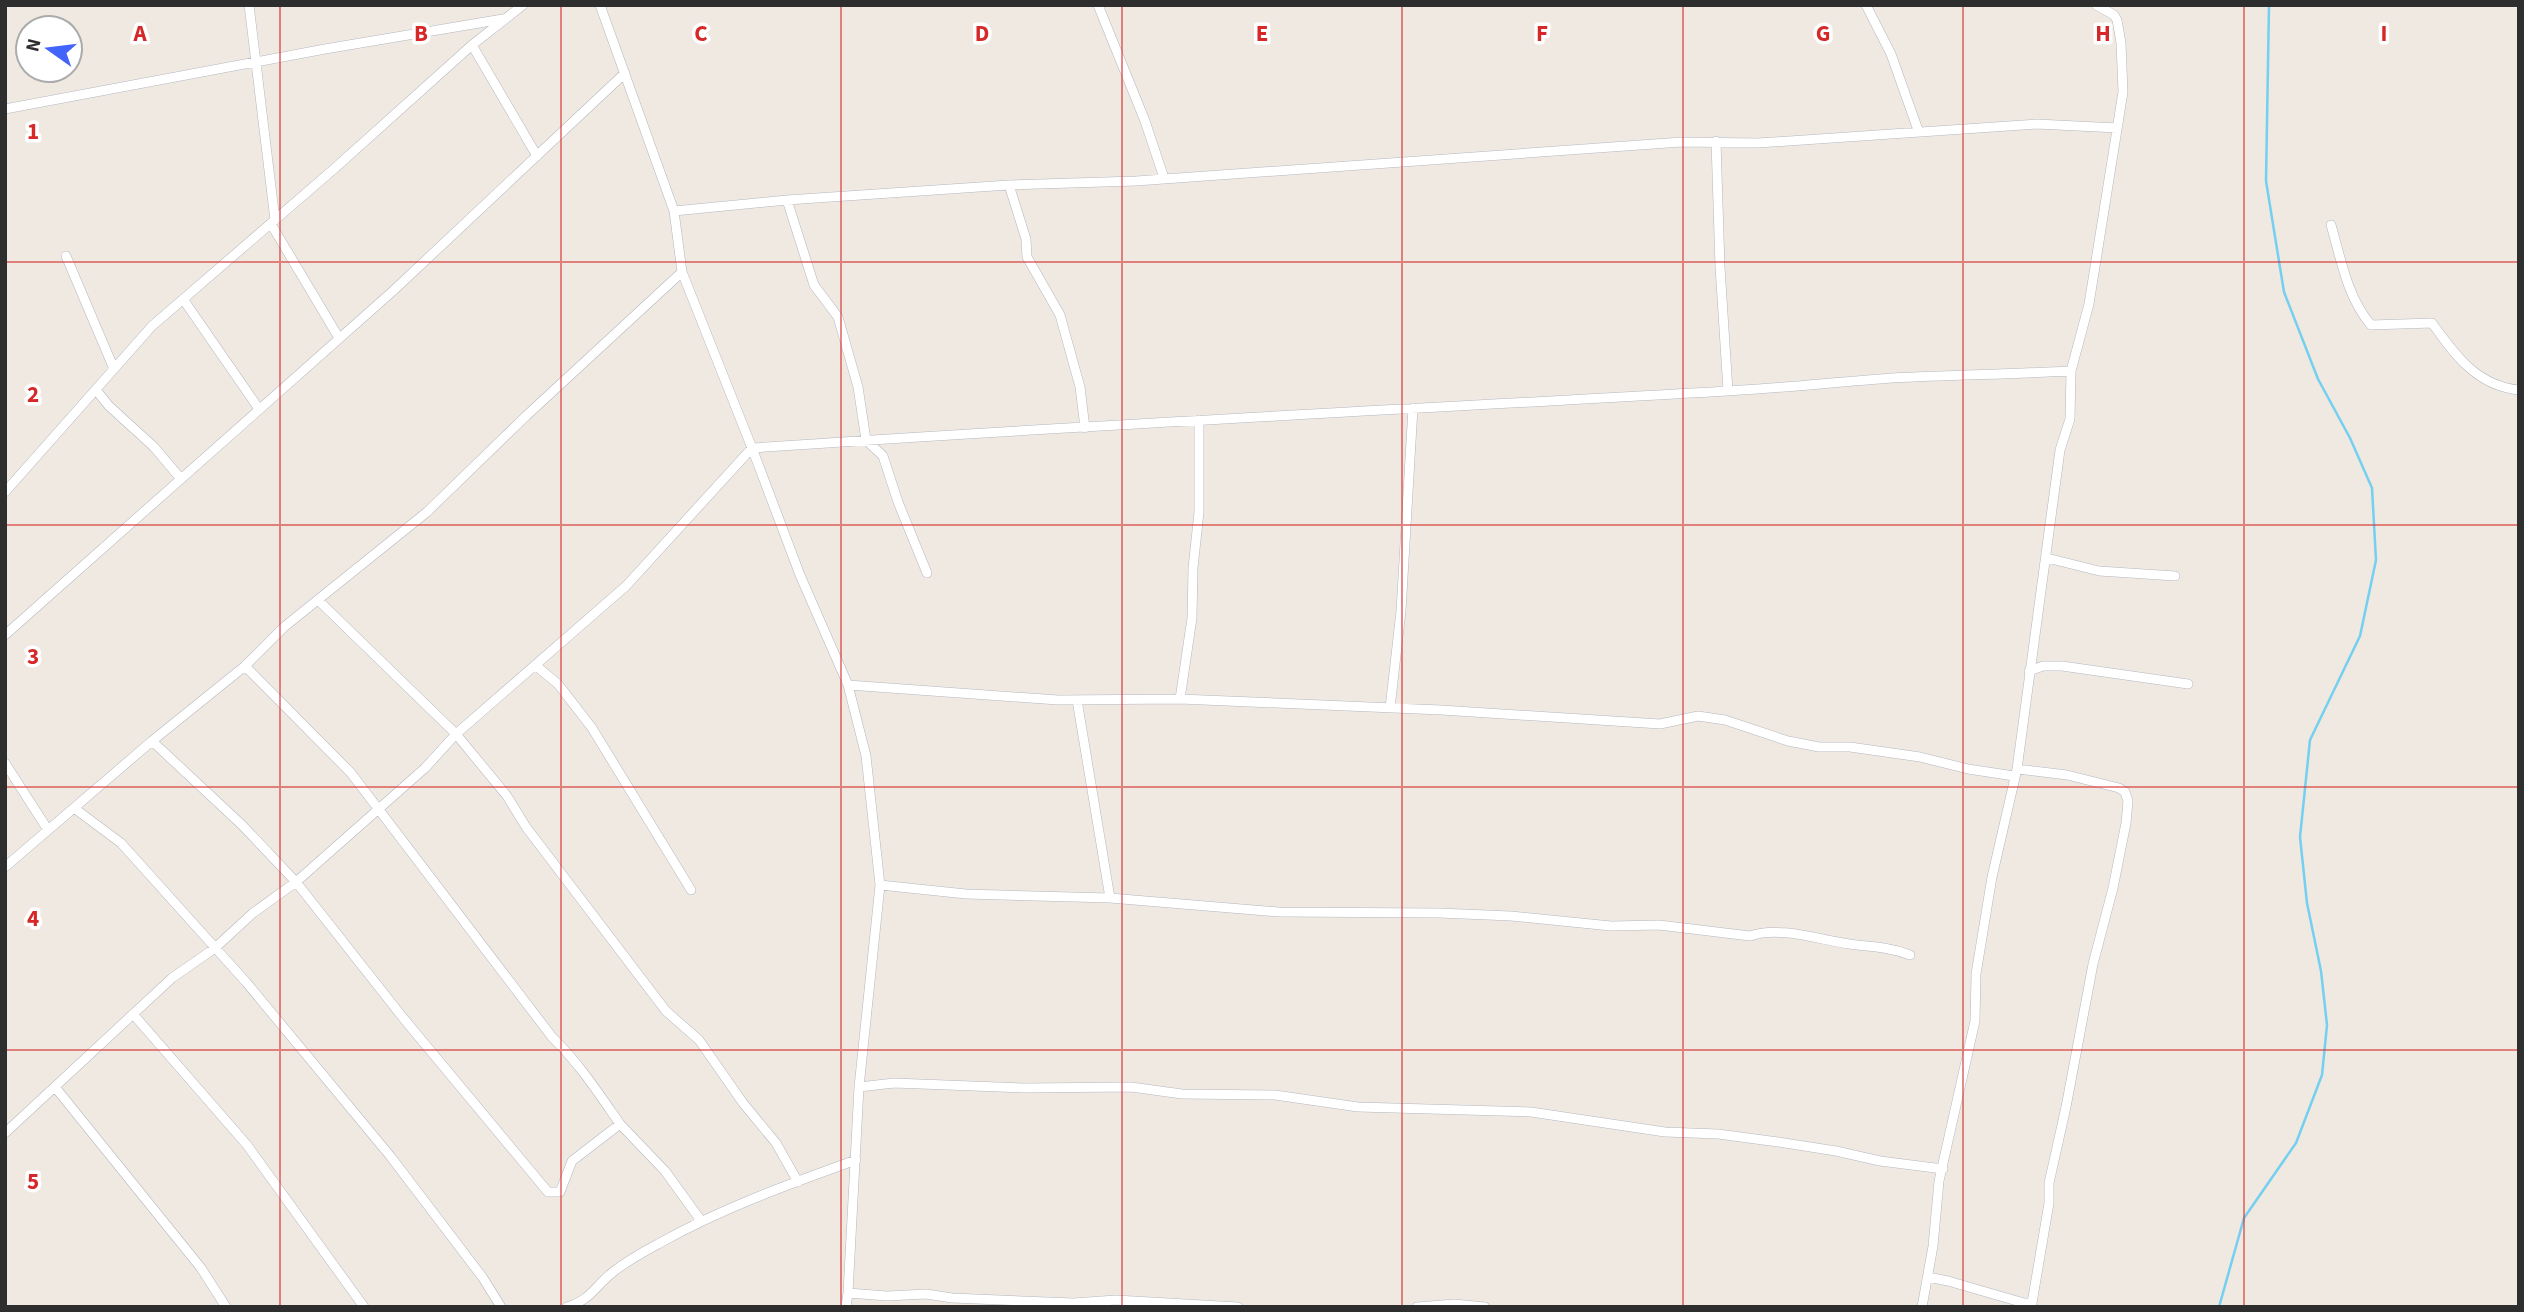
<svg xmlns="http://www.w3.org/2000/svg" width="2524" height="1312" viewBox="0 0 2524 1312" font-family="'Source Sans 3',sans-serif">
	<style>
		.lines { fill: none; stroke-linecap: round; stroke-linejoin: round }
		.stream { stroke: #75cff0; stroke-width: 2.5 }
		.minor-casing { stroke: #b4b7c1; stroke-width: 10 }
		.minor { stroke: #fff; stroke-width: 9 }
		.grid { fill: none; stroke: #d62828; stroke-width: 2; stroke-opacity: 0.55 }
		.grid-label { font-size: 23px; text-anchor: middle; font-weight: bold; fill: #d62828; stroke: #fff; stroke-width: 7; stroke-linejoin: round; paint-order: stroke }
	</style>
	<rect width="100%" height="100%" fill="#efe9e1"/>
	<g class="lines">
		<path class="stream" d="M2219,1307L2244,1218L2296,1143L2322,1075L2327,1025L2321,971L2307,903L2300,837L2310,740L2360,636L2376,560L2372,488L2350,438L2318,379L2284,292L2266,181L2269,5"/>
		<defs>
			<path id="minor" d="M249,5L275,220
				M600,5L674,211L682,272L752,448L800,575L848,685L866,756L880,885L859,1087L848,1293L846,1307
				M1098,5L1145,121L1164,178
				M1866,5L1891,54L1918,130
				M472,45L537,156
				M5,109L325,49L503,19
				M1716,141L1720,267L1728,391
				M1009,185L1026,239L1027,257L1060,315L1080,387L1085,428
				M787,200L814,285L838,317L858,387L866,440L883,456L898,502L927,573
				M674,211L787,200L1009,185L1136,181L1682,142L1758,143L2037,124L2117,128
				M271,224L339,338
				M2331,225C2341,259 2347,297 2371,325L2432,323C2455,355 2477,386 2519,390
				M66,256L114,369
				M183,299L259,409
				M96,390L109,406L154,447L181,479
				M5,492L152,326L335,168L472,45L523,5
				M2047,558L2099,571L2175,576
				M318,600L456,734L507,796L526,827L666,1011L699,1040L743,1103L776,1143L798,1182
				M5,635L394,290L625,73
				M535,665L558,684L592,728L691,890
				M245,666L351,773L552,1037C579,1063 599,1094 620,1124
				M2029,671L2043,666H2062L2188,684
				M848,685L1058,700L1180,699L1441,710L1660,724L1698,716L1725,720L1788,741L1819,747H1850L1920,757L1968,769L2014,776
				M1180,699L1192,618L1193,568L1199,512V420
				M1077,700L1110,898
				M1390,708L1401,611L1413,408
				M152,741L242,825L296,882L404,1019L548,1192H560L572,1161L620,1124L665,1171L699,1218L697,1224
				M5,763L48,830
				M74,808L121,843L246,982L391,1157L483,1278L501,1307
				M5,867L152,741L245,666L284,627L427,512L526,416L682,272
				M880,885L966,894L1110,898L1279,912L1439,913L1511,916L1611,926L1659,925L1750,936C1783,925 1824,942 1857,945C1877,947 1892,948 1910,955
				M133,1014L247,1145L364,1307
				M55,1087L201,1268L226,1307
				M859,1087L894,1083L1025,1088L1131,1087L1182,1094L1275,1095L1358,1107L1531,1112L1665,1132L1718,1134L1778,1142L1836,1151L1880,1161L1943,1169
				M5,1133L172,978L215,948L253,913L296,882L425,768L456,734L626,586L752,448C1077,425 1402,410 1727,391C1782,388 1837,382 1892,378C1952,375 2012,374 2071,371
				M1928,1277L1948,1281L2024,1303H2032L2049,1203V1183L2066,1107L2093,964L2113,888L2126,823L2128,801L2125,792L2119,788L2067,775L2017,769
				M848,1293L887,1296L926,1294L952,1298L1073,1303L1116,1300L1238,1307
				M567,1307C592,1299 594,1287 613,1272C627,1261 643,1252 658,1244C720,1209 789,1184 856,1160
				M1417,1307L1454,1304L1485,1307
				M1922,1307L1933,1246L1939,1181L1975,1021L1976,974L1992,877L2017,769L2060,450L2070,419L2071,371L2089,304L2123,92L2121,43L2117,20L2114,15L2096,5"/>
		</defs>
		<use href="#minor" class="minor-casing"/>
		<use href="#minor" class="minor"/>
	</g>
	<path class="grid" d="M280,5V1307M561,5V1307M841,5V1307M1122,5V1307M1402,5V1307M1683,5V1307M1963,5V1307M2244,5V1307M5,262H2519M5,525H2519M5,787H2519M5,1050H2519"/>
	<g class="grid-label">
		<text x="140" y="41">A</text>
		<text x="421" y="41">B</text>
		<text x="701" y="41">C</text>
		<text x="982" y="41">D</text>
		<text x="1262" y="41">E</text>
		<text x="1542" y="41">F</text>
		<text x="1823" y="41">G</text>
		<text x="2103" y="41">H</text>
		<text x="2384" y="41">I</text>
		<text x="33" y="139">1</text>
		<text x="33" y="402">2</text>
		<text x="33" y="664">3</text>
		<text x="33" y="926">4</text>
		<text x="33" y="1189">5</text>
	</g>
	<rect width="2524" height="1312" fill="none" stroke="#2e2e2e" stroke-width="14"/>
	<g transform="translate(49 49) rotate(284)"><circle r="33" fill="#ffffff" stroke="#ababab" stroke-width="2"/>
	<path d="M0-5L12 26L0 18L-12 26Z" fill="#4264fb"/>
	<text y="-10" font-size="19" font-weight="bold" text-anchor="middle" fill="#2e2e2e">N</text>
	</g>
</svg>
